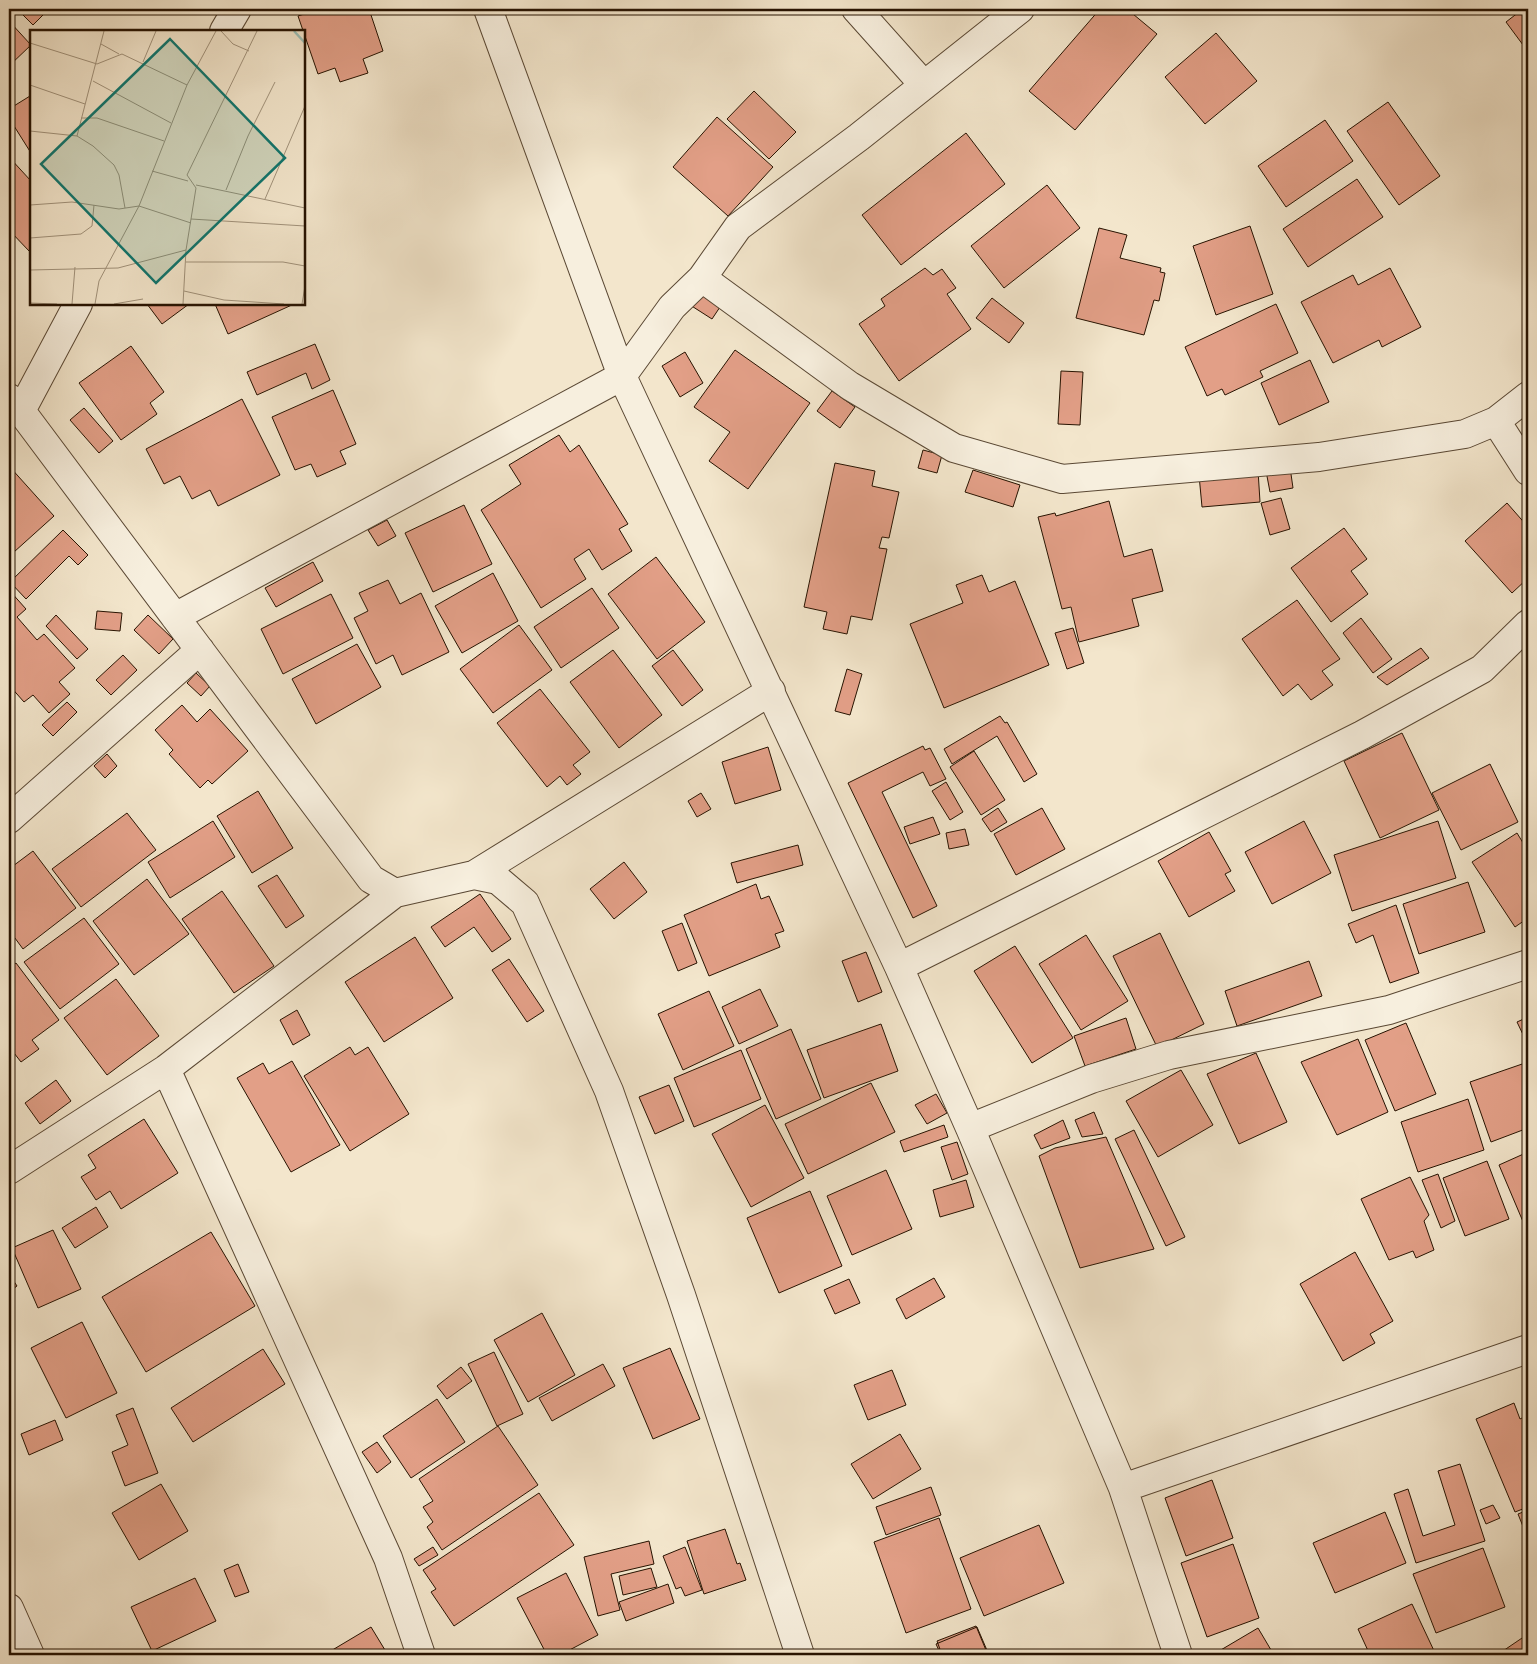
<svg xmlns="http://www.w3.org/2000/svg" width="1537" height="1664" viewBox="0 0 1537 1664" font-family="'IM FELL Double Pica',serif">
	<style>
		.building { fill: #e29f87; stroke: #271301 }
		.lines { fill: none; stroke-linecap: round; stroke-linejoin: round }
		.street-casing { stroke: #5a4834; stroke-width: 30 }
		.street { stroke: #f7efde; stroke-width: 28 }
		.inset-river { fill: none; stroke: #9bc0b8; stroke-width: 2.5 }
		.inset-road { fill: none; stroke: #a1927b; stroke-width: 1 }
		.view { fill: #0f766e; fill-opacity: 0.15; stroke: #0f766e; stroke-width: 2.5 }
		.inset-edge { fill: none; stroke: #271301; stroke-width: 2.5 }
	</style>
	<rect width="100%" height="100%" fill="#f3e6cc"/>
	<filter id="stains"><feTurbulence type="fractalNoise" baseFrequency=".004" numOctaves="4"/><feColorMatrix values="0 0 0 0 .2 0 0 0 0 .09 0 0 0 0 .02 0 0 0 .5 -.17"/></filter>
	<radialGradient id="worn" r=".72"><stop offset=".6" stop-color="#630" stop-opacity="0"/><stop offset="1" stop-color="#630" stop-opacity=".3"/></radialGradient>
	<path class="building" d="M17,9H49L33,25Z
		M320,9H369L383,51L363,59L368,73L340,82L335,68L318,74L298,16Z
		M1100,9H1127L1157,34L1075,130L1029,91Z
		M1517,9H1528V47L1526,49L1506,22L1519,12Z
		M9,21L31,45L9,66Z
		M1216,33L1257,81L1205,124L1165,77Z
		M754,91L796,132L769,159L727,119Z
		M30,96L31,98V153L9,118V109Z
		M1388,102L1440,176L1399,205L1347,131Z
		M717,117L773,167L728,216L673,167Z
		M1325,120L1353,161L1286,207L1258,166Z
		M966,133L1005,184L901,265L862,215Z
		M9,157L31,181L30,252L9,230Z
		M1357,179L1383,217L1308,267L1283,229Z
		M1047,185L1080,228L1004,288L971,246Z
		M1250,226L1273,294L1216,315L1193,246Z
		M1099,228L1127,235L1120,258L1161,268L1160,272L1165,273L1159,301L1154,300L1144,335L1076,318Z
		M925,268L933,275L942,269L956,288L947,294L971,329L899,381L859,324L885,306L881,299Z
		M1390,268L1421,327L1382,347L1379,340L1333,363L1301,302L1353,275L1358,285Z
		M695,291L720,307L712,319L687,303Z
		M992,298L1024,323L1009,343L976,318Z
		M147,304H189L162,324Z
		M215,304H294L228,334Z
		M1276,304L1298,353L1260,371L1263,377L1225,395L1222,389L1207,396L1185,347Z
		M315,344L330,380L312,389L306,373L257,395L247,372Z
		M131,346L164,392L150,403L157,414L121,440L79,383Z
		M735,350L810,403L748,489L709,461L730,432L694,407Z
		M685,352L703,383L680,397L662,366Z
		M1310,360L1329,402L1279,425L1261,383Z
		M1061,371L1083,372L1080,425L1058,424Z
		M333,390L356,444L340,451L346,464L317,477L311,464L295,470L272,417Z
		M832,391L855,407L840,428L817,411Z
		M242,399L280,475L218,506L210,490L192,499L180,476L164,484L146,449Z
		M84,408L113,441L99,453L70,420Z
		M559,435L570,452L579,445L628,524L619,529L632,551L602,570L589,549L574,559L586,579L541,608L481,510L521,484L509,465Z
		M923,450L942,455L937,473L918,468Z
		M835,463L875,471L872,486L899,492L889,538L882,537L879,548L887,549L872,620L851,616L847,634L823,629L827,612L804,607Z
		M9,466L54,516L14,552L9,547Z
		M1290,467L1293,488L1270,492L1266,471Z
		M973,470L1020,485L1013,507L965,492Z
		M1258,470L1260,502L1202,507L1199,475Z
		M1281,498L1290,529L1270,535L1261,503Z
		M1109,501L1124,557L1152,549L1163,591L1132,599L1139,626L1079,642L1071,607L1062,609L1038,517L1055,513L1056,516Z
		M1507,503L1528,527V578L1512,593L1465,541Z
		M464,505L492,564L433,592L405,533Z
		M387,520L396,536L378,546L368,530Z
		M1344,528L1367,559L1351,571L1368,594L1331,622L1291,568Z
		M63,530L88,555L78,565L69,556L26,599L10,582Z
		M656,557L705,622L657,659L608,594Z
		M313,562L323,581L276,607L265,588Z
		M493,573L518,621L462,653L435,606Z
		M982,575L989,592L1015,581L1049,665L944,708L910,624L963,603L956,585Z
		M388,580L400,604L421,593L449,652L402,675L393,655L376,664L354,618L368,611L359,593Z
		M592,588L619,628L561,668L534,627Z
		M9,590L26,609L17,617L37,640L44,634L75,668L59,682L70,694L49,713L33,695L24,702L9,685Z
		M331,594L353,638L283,674L261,629Z
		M1297,600L1340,659L1322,671L1333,685L1311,700L1298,684L1283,696L1242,639Z
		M97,611L122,613L120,631L95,629Z
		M56,615L88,649L77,659L46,626Z
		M148,615L173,639L159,654L134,630Z
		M1361,618L1392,659L1373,673L1343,633Z
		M519,625L552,670L493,713L460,669Z
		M1073,628L1084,663L1067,669L1055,633Z
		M357,644L381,687L316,724L292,679Z
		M1421,648L1429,658L1387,685L1377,677Z
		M613,650L662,715L619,748L570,682Z
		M673,650L703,690L682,706L652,666Z
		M123,655L137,670L111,695L96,680Z
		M847,669L862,674L850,715L835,711Z
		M196,673L210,686L201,696L187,683Z
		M540,689L590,752L573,765L581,774L567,785L560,776L547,787L497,723Z
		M67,702L77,712L53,736L42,725Z
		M182,705L197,722L210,709L248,751L212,784L208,780L200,788L169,754L173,750L155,730Z
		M1000,716L1005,723L1007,722L1037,774L1024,782L997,736L952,764L944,749Z
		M1402,733L1439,810L1380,838L1344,761Z
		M923,746L925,750L930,748L946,779L930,786L923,772L882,792L937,906L913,918L848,783Z
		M768,747L781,790L735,804L722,762Z
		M974,751L1005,800L981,815L950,767Z
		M107,754L117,766L105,778L94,766Z
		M1490,764L1518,822L1461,850L1432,793Z
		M946,782L963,812L950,820L932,791Z
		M258,791L293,848L252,873L217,816Z
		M701,793L711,809L697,817L688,801Z
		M998,808L1007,822L991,832L982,819Z
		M1042,808L1065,849L1016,875L994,834Z
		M127,813L156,850L81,907L52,869Z
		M933,817L940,834L910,844L904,827Z
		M213,821L235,857L170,898L148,862Z
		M1304,821L1331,873L1272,904L1245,852Z
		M1438,821L1456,878L1352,911L1334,855Z
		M965,829L969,845L949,849L946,833Z
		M1209,832L1231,871L1225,874L1235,891L1189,917L1158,861Z
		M1517,833L1528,851V918L1515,927L1472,862Z
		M798,845L803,865L737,883L731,863Z
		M33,851L76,908L23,949L9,930V869Z
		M624,862L647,892L614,919L590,889Z
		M277,875L304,916L286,928L258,886Z
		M147,879L189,934L134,975L93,921Z
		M1468,882L1485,932L1419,954L1403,904Z
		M756,884L761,899L769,896L784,931L775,934L780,947L709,976L684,915Z
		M222,891L274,966L234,993L182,919Z
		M480,894L511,939L492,952L474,927L445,947L431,927Z
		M1396,905L1419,973L1390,983L1373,935L1356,943L1348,924Z
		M84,918L119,964L60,1009L24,962Z
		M682,923L697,963L678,971L662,931Z
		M1160,933L1204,1024L1157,1047L1113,956Z
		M1086,935L1128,1001L1081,1030L1039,964Z
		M415,937L453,998L384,1042L345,982Z
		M1015,946L1073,1038L1032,1063L974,971Z
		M866,952L882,992L858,1002L842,961Z
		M509,959L544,1011L527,1022L492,970Z
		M1309,961L1322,996L1237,1026L1225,991Z
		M16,963L59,1020L32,1040L39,1049L21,1062L14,1053L9,1057V968Z
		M116,979L159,1036L107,1075L64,1018Z
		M760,989L778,1026L739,1044L722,1007Z
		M709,991L734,1046L683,1070L658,1014Z
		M297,1010L310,1035L293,1045L280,1020Z
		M1528,1017V1045L1517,1022Z
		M1126,1018L1136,1049L1085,1066L1074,1036Z
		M1406,1023L1436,1094L1395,1111L1365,1040Z
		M881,1024L898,1071L824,1098L807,1050Z
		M791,1029L821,1099L776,1119L746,1049Z
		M1358,1039L1388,1112L1337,1135L1301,1062Z
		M350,1047L355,1055L368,1047L409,1114L350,1151L304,1076Z
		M741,1050L761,1099L694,1127L674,1078Z
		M1256,1053L1287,1122L1239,1144L1207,1074Z
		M292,1061L340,1145L291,1172L237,1078L263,1063L269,1074Z
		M1528,1062V1128L1491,1142L1470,1082Z
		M1181,1070L1213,1125L1158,1157L1126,1101Z
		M56,1080L71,1101L40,1124L25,1103Z
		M871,1083L895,1132L808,1174L785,1124Z
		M669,1085L684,1121L655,1134L639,1097Z
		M936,1094L947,1113L927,1124L915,1105Z
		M1468,1099L1484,1150L1418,1172L1401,1122Z
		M765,1105L804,1178L751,1207L712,1134Z
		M1094,1112L1103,1134L1082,1137L1075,1120Z
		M144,1119L178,1173L121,1209L110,1191L96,1200L81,1177L96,1168L88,1155Z
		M1063,1120L1070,1138L1041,1149L1034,1135Z
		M944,1125L948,1137L904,1152L900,1141Z
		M1134,1130L1185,1237L1166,1246L1115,1139Z
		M1106,1137L1154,1249L1080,1268L1039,1156L1055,1148Z
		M957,1142L968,1174L952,1180L941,1147Z
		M1528,1152V1222L1524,1224L1499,1165Z
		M1487,1161L1509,1219L1465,1236L1443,1178Z
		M886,1170L912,1229L852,1255L827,1196Z
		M1438,1174L1455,1221L1441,1228L1422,1180Z
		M1410,1177L1429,1215L1424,1221L1434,1250L1416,1258L1413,1251L1389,1260L1361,1199Z
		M966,1180L974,1207L940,1217L933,1190Z
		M810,1191L842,1266L779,1293L747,1218Z
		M96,1207L108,1227L75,1248L62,1228Z
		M53,1230L81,1289L38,1308L12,1248Z
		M211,1232L255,1306L146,1372L102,1297Z
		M1355,1252L1393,1321L1370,1334L1375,1343L1343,1361L1300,1284Z
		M9,1274L17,1286L9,1292Z
		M934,1278L945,1297L906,1319L896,1299Z
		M849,1279L860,1303L835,1314L824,1290Z
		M542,1313L575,1375L528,1402L494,1340Z
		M82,1322L117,1393L66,1418L31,1348Z
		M670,1348L700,1419L653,1439L623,1368Z
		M263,1349L285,1384L193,1442L171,1408Z
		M494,1352L523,1414L497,1426L468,1364Z
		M603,1364L615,1386L552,1421L539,1398Z
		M461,1367L472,1381L447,1399L437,1386Z
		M892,1370L906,1405L868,1420L854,1385Z
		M437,1399L465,1442L411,1478L383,1436Z
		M1514,1403L1520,1419L1528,1415V1507L1515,1512L1476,1419Z
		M133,1408L158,1473L125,1486L112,1452L128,1445L116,1415Z
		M55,1420L63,1440L29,1455L21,1434Z
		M498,1426L538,1485L442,1550L427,1527L433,1522L423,1507L433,1501L419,1479Z
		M900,1434L921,1469L873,1499L851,1464Z
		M377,1442L391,1462L377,1473L362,1452Z
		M1460,1464L1485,1541L1416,1563L1394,1494L1408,1489L1423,1536L1455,1525L1438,1471Z
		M1212,1480L1233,1538L1186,1556L1165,1498Z
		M161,1484L188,1531L139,1560L112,1513Z
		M931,1487L941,1515L886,1535L876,1507Z
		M539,1493L574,1545L454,1626L431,1592L436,1589L423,1570Z
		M1493,1505L1500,1518L1486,1524L1480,1510Z
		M1528,1510V1533L1526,1534L1518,1514Z
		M1385,1512L1406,1563L1335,1593L1313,1543Z
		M939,1518L971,1609L906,1633L874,1542Z
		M1039,1525L1064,1583L984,1616L960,1558Z
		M725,1529L737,1564L740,1563L746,1580L704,1594L687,1541Z
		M649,1541L654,1564L611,1574L620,1610L598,1616L584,1557Z
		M1233,1544L1259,1618L1207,1637L1181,1563Z
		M433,1547L438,1555L419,1566L414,1559Z
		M685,1547L702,1590L685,1596L681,1587L676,1589L663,1556Z
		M1483,1548L1505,1607L1436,1633L1413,1574Z
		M238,1564L249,1592L235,1597L224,1570Z
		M651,1568L657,1587L623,1595L619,1576Z
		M566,1573L598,1635L560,1655H547L517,1598Z
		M195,1578L216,1621L152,1651L131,1607Z
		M668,1584L674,1603L626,1621L619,1602Z
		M1412,1604L1436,1655H1370L1358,1629Z
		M976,1626L988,1655H942L937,1641Z
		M371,1627L388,1655H324Z
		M977,1627L989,1655H941L936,1644Z
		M1258,1628L1274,1655H1214V1654Z
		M1525,1636L1528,1642V1655H1497Z"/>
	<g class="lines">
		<defs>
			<path id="street" d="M488,9L622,376L899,967L970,1128L1123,1488L1178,1655
				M856,9L924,85
				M224,31L237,9
				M702,278L850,386L954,448L1062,479L1319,457L1465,434L1496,421L1528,396
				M9,398L21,411L371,879L395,893L474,875L498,880L525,903L609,1091L681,1295L800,1655
				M21,411L78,304
				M1496,421L1528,471
				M175,617L622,376L672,307L702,278L738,227L859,137L1020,9
				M9,819L200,650
				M474,875L771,691
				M899,967L1362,735L1482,669L1528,624
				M166,1069L388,1558L421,1655
				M970,1128L1091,1079L1169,1055L1389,1010L1528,964
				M9,1170L166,1069L395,893
				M1123,1488L1528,1349
				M9,1608L30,1655"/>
		</defs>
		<use href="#street" class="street-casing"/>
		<use href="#street" class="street"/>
	</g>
	<g transform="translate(30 30)">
		<rect width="275" height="275" fill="#f3e6cc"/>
		<path class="inset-river" d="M264,1L275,13"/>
		<path class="inset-road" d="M191,1L203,14L219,21M0,13L67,34L92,24L157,55M71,14L89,24M113,32L126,1M63,51L141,93M0,55L55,74M51,88H67L134,111M0,101L47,106L63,116L84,135L89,145L95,178M47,106L74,1M122,141L158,151M166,155L275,178M196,160L218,106L245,52M235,169L275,76M0,175L42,172L89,179L109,176L161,193M161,189L275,196M0,208L51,204L62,196L64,175M156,232H253L275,236M0,240L88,238L156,220M154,261L194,270L254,274M0,273L27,274M42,274L45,237M65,274L69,251L109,176L157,55L186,1M84,274L113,269M153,274L156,220L166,158L157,145L227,1M272,274L275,256"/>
		<path class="view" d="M140,9L255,128L126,253L11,134Z"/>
		<rect width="275" height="275" class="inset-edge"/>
	</g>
	<rect width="1537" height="1664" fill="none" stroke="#f3e6cc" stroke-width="30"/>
	<rect x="10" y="10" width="1517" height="1644" fill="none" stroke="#271301" stroke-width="2.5"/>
	<rect x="15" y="15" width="1507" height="1634" fill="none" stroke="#271301"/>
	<rect width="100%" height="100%" filter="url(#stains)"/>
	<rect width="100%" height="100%" fill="url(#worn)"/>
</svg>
